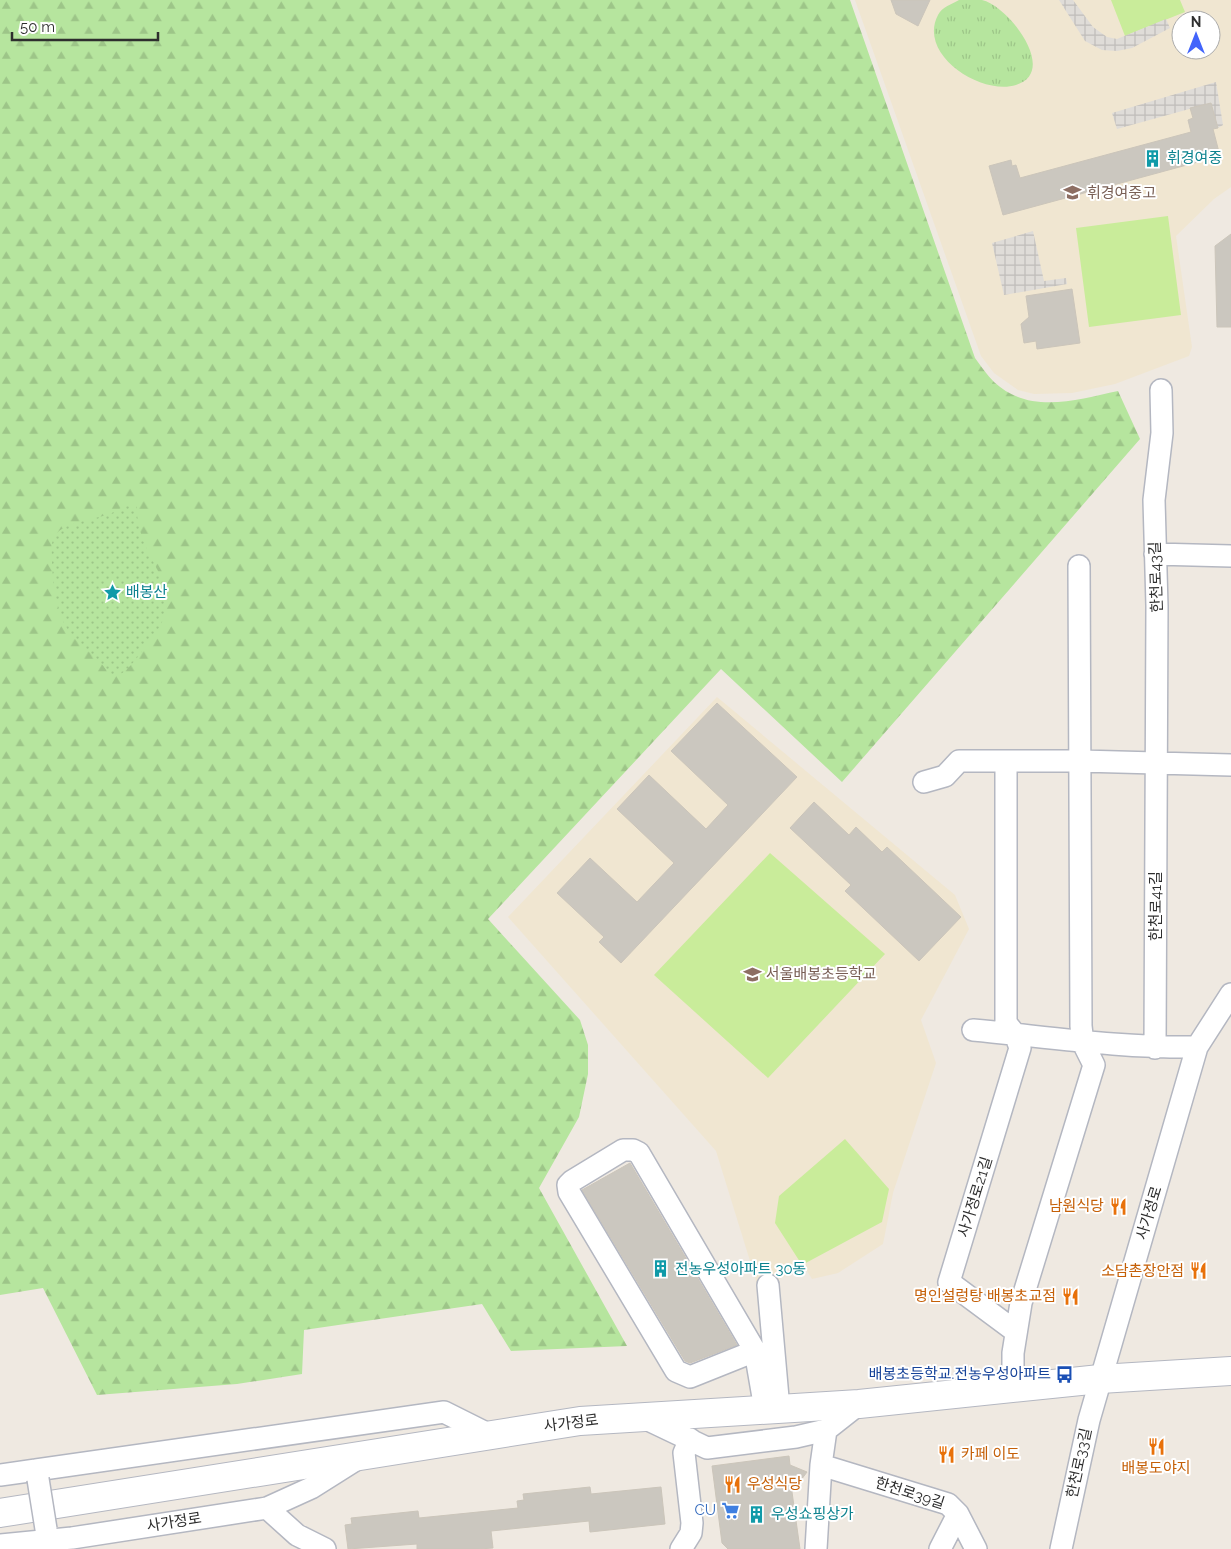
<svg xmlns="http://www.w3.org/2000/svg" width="1231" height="1549" viewBox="0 0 1231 1549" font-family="Raleway,'Noto Sans KR',sans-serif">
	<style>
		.education { fill: #f0e6d1; fill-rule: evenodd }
		.grass { fill: url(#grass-tufts) }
		.forest { fill: url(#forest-firs) }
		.park { fill: url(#park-dots) }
		.pitch { fill: #c9ec9a }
		.plaza { fill: url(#plaza-grid) }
		.building { fill: #cbc7bf; stroke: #cbc5ba }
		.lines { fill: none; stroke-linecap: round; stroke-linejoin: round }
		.street-casing { stroke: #b4b7c1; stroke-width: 24 }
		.secondary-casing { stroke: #b4b7c1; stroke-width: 30 }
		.street { stroke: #fff; stroke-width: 21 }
		.secondary { stroke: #fff; stroke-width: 28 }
		.street-bridge-casing { stroke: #b4b7c1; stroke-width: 24; stroke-linecap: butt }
		.street-bridge { stroke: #fff; stroke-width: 21 }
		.labels { text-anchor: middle; stroke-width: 4; stroke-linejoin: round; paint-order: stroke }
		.culture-label { font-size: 15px; fill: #0d838f; stroke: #fff; text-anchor: start }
		.education-label { font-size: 15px; fill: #785e54; stroke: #fff; text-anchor: start }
		.street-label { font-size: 15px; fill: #2e2e2e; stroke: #fff }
		.food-label { font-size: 15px; fill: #c56008; stroke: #fff; text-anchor: end }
		.transit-label { font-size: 15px; fill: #164399; stroke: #fff; text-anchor: end }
		.shop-label { font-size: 15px; fill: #366cbe; stroke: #fff; text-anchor: end }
	</style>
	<defs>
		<pattern id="grass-tufts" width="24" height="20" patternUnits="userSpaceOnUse" patternTransform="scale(1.25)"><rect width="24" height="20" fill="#b6e59e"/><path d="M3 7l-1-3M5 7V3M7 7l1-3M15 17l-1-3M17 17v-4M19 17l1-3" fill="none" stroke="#9dc588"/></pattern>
		<pattern id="forest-firs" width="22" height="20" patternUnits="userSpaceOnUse" patternTransform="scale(1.25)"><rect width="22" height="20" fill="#b6e59e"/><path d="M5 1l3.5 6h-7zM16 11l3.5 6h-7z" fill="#9dc588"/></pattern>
		<pattern id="park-dots" width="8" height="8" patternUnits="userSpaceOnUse" patternTransform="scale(1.25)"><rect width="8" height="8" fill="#b6e59e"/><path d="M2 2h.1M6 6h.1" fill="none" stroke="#9dc588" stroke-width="1.8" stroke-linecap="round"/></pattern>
		<pattern id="plaza-grid" width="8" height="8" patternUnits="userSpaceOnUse" patternTransform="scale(1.25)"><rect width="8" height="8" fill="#dfdcd8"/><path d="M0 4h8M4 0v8" fill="none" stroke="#c0bdba"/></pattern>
	</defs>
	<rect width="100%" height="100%" fill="#efe9e1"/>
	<path class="education" d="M855,0H1231V187L1214,199L1176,236L1192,347L1189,356L1115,384L1072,393L1034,394L1018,390L994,373L981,356ZM1181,20H1211V50H1181Z
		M717,697L955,895L969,929L921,1020L936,1063L893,1193L883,1244L838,1273L812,1279L804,1266L759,1290L716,1151L508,917Z"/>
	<path class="grass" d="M959,0C967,0 976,0 982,0C1009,6 1059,72 1016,85C982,96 917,55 938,15C942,7 952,4 959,0Z"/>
	<path class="forest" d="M0,0H850L975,358C981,366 987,375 994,382C1030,415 1076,400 1118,391L1140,439L842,782L721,669L488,919L580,1020L588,1045V1074L579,1117L539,1188L627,1346L511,1351L482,1304L304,1330L302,1374L237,1384L97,1395L43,1288L0,1295Z"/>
	<path class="park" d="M126,504L137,506C135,565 197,585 147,645C138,656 130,669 118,676L109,674C101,660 88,652 77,641C57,622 53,590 52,563C52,552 49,539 59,531C78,517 108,521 126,504Z"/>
	<path class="pitch" d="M1111,0H1180L1185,12L1125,36Z
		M1168,216L1181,315L1089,327L1076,228Z
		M770,853L885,954L768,1078L654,975Z
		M845,1139L889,1189L882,1222L802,1265L775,1223L779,1196Z"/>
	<path class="plaza" d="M1059,0H1073L1093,27L1107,37L1117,39L1166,19L1170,28L1132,48L1117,51L1102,50L1085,41Z
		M1216,82L1223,125L1218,128L1211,103L1117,129L1112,113Z
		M1033,231L1044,281L1066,278L1067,284L1004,295L992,243Z"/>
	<path class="building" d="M891,0H930L918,26L896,14Z
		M1211,103L1218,128L1213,129L1220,156L1003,215L989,166L1011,160L1012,166L1016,165L1020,178L1191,132L1188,120L1193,118L1190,108Z
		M1231,234V327H1217L1215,246Z
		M1072,289L1080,343L1037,349L1036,341L1024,343L1021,324L1029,317L1026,296Z
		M717,703L797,777L621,963L599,942L604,937L557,893L590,858L637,902L674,863L617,809L649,775L706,829L728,805L671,751Z
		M814,802L849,835L856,827L882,852L887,847L961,917L919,961L845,891L851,885L790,828Z
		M630,1163L737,1345L690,1363L685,1361L582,1190Z
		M789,1456L790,1465L807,1472L792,1492L800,1549H728L722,1543L712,1466Z
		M590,1487L591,1494L661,1487L665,1524L590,1532L589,1521L491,1531L493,1548L479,1549H417V1544L348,1549L345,1525L352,1524L351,1518L418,1511L419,1518L518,1508L517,1501L524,1500L523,1494Z"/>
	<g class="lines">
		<defs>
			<path id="street" d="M1155,554L1231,556
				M1006,761V1023L1015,1034L1020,1048L949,1282L1015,1331
				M924,782L945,776L959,761H1081L1231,765
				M973,1030C1048,1037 1121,1048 1197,1047
				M1155,1048L1157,606L1154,500L1162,433L1161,390
				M768,1285L779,1409
				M755,1351L690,1377L676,1371L569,1192L568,1185L572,1181L623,1150H633L639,1153L755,1351L765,1409
				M1013,1386V1353L1021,1303L1094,1065L1083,1043L1081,1026L1079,566
				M642,1417L707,1448L796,1437L826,1430L859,1404
				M821,1465L948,1504L958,1514L976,1549
				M36,1470L444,1412L488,1434
				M0,1475L36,1470L38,1479
				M267,1508L297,1535L325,1549
				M0,1545L72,1538L267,1508L311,1488L357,1459
				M681,1549L691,1533L692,1523L684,1453L690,1439
				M816,1549L821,1465L826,1430
				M940,1549L958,1514
				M1061,1549L1089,1420L1197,1047L1231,994"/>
			<path id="secondary" d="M0,1513L580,1421L859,1404L1100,1379L1231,1371"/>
		</defs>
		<use href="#street" class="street-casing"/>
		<use href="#secondary" class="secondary-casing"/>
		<use href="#street" class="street"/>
		<use href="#secondary" class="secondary"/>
		<defs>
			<path id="street-bridge" d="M38,1479L46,1529"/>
		</defs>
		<use href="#street-bridge" class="street-bridge-casing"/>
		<use href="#street-bridge" class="street-bridge"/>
	</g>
	<defs>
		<symbol id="building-bare" viewBox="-9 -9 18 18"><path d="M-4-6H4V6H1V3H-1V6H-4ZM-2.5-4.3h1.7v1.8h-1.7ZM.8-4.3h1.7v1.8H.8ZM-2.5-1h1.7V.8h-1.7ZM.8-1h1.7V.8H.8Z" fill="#0f9aa8" stroke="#fff" stroke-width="2.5" paint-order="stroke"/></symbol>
		<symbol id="school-bare" viewBox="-9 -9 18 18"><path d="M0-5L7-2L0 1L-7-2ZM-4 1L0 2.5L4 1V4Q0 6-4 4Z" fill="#8d6e63" stroke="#fff" stroke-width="2.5" paint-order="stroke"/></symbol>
		<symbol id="sight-bare" viewBox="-9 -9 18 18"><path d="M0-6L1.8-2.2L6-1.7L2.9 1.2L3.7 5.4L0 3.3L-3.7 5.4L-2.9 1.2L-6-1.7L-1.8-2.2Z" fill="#0f9aa8" stroke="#fff" stroke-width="2.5" paint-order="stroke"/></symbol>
		<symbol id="restaurant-bare" viewBox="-9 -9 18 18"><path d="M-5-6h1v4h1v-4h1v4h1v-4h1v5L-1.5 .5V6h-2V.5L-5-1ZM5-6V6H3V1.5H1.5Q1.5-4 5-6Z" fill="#e8710a" stroke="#fff" stroke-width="2.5" paint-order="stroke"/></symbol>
		<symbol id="bus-bare" viewBox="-9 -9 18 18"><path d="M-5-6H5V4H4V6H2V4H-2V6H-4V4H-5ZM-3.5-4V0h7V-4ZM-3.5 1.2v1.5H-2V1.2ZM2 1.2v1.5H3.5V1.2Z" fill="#1a4fb4" stroke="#fff" stroke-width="2.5" paint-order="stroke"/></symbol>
		<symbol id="supermarket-bare" viewBox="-9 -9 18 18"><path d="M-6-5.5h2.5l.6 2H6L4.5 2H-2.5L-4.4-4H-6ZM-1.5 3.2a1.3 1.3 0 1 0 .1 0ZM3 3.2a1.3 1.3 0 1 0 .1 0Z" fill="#3f7fe0" stroke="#fff" stroke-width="2.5" paint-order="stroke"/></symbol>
	</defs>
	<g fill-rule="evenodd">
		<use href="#building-bare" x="1140" y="146" width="25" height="25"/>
		<use href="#school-bare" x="1060" y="180" width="25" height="25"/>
		<use href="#sight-bare" x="100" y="580" width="25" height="25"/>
		<use href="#school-bare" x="740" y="962" width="25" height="25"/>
		<use href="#restaurant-bare" x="1106" y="1194" width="25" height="25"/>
		<use href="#building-bare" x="648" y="1256" width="25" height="25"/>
		<use href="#restaurant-bare" x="1186" y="1258" width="25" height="25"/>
		<use href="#restaurant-bare" x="1058" y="1284" width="25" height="25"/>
		<use href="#bus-bare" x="1052" y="1362" width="25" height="25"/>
		<use href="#restaurant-bare" x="1144" y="1434" width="25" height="25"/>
		<use href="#restaurant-bare" x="934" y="1442" width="25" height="25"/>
		<use href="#restaurant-bare" x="720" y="1472" width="25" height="25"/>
		<use href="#supermarket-bare" x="718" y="1498" width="25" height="25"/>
		<use href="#building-bare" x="744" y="1502" width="25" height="25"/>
	</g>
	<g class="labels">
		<g class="culture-label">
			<text x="1167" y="163">휘경여중</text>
			<text x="126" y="597">배봉산</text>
			<text x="675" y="1274">전농우성아파트 30동</text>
			<text x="771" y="1519">우성쇼핑상가</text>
		</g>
		<g class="education-label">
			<text x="1087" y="198">휘경여중고</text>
			<text x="766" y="979">서울배봉초등학교</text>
		</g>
		<g class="street-label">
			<text transform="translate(1156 577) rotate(-92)" y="5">한천로43길</text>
			<text transform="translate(1156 906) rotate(-90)" y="5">한천로41길</text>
			<text transform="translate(975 1197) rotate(-73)" y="5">사가정로21길</text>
			<text transform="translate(1149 1213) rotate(-73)" y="5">사가정로</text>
			<text transform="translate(571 1423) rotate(-7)" y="5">사가정로</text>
			<text transform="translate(1079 1463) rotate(-78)" y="5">한천로33길</text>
			<text transform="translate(910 1493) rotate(18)" y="5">한천로39길</text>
			<text transform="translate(174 1522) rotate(-9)" y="5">사가정로</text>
		</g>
		<g class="food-label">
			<text x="1104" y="1211">남원식당</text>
			<text x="1184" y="1276">소담촌장안점</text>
			<text x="1056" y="1301">명인설렁탕 배봉초교점</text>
			<text x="961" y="1459" text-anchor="start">카페 이도</text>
			<text x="1156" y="1473" text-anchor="middle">배봉도야지</text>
			<text x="747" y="1489" text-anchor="start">우성식당</text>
		</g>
		<g class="transit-label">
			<text x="1051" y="1379">배봉초등학교.전농우성아파트</text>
		</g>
		<g class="shop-label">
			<text x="716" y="1515">CU</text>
		</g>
	</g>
	<g transform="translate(1196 35)"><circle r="24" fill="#ffffff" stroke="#ababab"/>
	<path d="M0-4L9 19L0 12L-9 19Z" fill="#4264fb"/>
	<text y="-8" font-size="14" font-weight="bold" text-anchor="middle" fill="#2e2e2e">N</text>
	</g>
	<path d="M12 32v8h146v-8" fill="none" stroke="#2e2e2e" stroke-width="2.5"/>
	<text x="20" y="32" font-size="15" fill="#2e2e2e" stroke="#ffffff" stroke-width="4" paint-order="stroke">50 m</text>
</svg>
